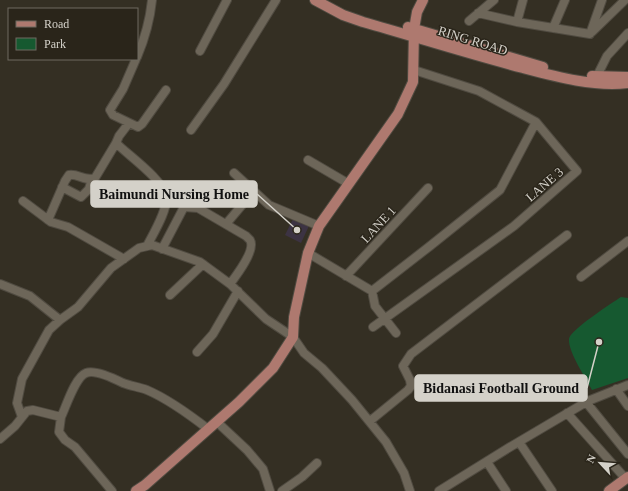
<svg xmlns="http://www.w3.org/2000/svg" width="628" height="491" viewBox="0 0 628 491" font-family="'Times New Roman',serif">
	<style>
		.medical { fill: #3c3343 }
		.green { fill: #165930 }
		.lines { fill: none; stroke-linecap: round; stroke-linejoin: round }
		.minor-casing { stroke: #504b41; stroke-width: 10 }
		.major-casing { stroke: #504b41; stroke-width: 12 }
		.minor { stroke: #6d6659; stroke-width: 8 }
		.major { stroke: #ae796f; stroke-width: 10 }
		.labels { text-anchor: middle; stroke-width: 3; stroke-linejoin: round; paint-order: stroke }
		.street-label { font-size: 13px; fill: #d4d1c9; stroke: #2a251a }
		.leader { fill: none; stroke: #d4d1c9; stroke-width: 1.5 }
		.callout-dot { fill: #d4d1c9; stroke: #2a251a; stroke-width: 1.5 }
		.callout { fill: #d4d1c9; stroke: #d4d1c9; stroke-width: 1.5 }
		.callout-label { font-size: 14px; text-anchor: middle; font-weight: bold; fill: #111 }
	</style>
	<rect width="100%" height="100%" fill="#342f23"/>
	<path class="medical" d="M293,219L309,226L301,243L285,235Z"/>
	<path class="green" d="M621,297L628,298V378L592,390C586,378 568,352 569,339C570,330 612,303 621,297Z"/>
	<g class="lines">
		<defs>
			<path id="minor" d="M523,0L517,22L590,34L602,0
				M478,13L517,22
				M469,21L494,0
				M553,28L565,0
				M592,32L625,0
				M200,51L227,0
				M137,57C145,38 150,20 152,0
				M136,59L123,89L110,110L113,115L138,127L142,124L166,90
				M597,76L607,56L628,33
				M129,123L119,136L116,143C128,155 164,180 166,197C168,210 153,234 147,246
				M191,130L224,84L276,0
				M308,160L349,184
				M234,173L269,205L319,226
				M62,187L81,197L89,189L92,179
				M23,201L51,222L68,227L124,259
				M48,220L65,181L69,175C78,173 84,182 95,178L116,143
				M226,224L254,191
				M162,249L184,207L198,208L246,236C247,237 249,239 250,240C256,250 236,276 230,284
				M308,253L372,291L430,246L500,190L536,122L479,91L414,70
				M346,276L428,188
				M581,277L628,241
				M0,284L30,296L60,320L78,307L111,268L139,248L152,245L200,262L230,284L266,319L293,337L304,353L322,368L352,400L386,442L404,473L410,491
				M372,291L375,306L396,333
				M170,295L203,264
				M373,327L514,226L577,171L536,122
				M197,352L213,334L238,291
				M616,389L628,406
				M586,402L628,454
				M567,413L626,479
				M22,417L17,403L22,379L49,330L60,320
				M61,417L59,432L65,440L75,447L112,491
				M370,421L408,390L411,386L410,380L403,366L411,354L567,235
				M217,422L247,450L263,469L270,491
				M0,439L15,426L27,411L33,410L61,417C66,407 75,377 86,373C95,369 115,379 123,383C131,386 139,387 147,390C168,399 190,415 208,429
				M519,442L552,491
				M487,462L506,491
				M282,491L302,477L317,463
				M439,491L510,447L588,401L628,385"/>
			<path id="major" d="M315,0L343,15L363,22C416,37 469,54 523,68C557,77 594,87 628,83
				M408,27L543,67
				M592,76L628,77
				M136,491L145,485L239,402L273,368L293,337L294,317L308,253L319,226L398,114L413,82L414,29L417,12L423,0
				M609,491L628,477"/>
		</defs>
		<use href="#minor" class="minor-casing"/>
		<use href="#major" class="major-casing"/>
		<use href="#minor" class="minor"/>
		<use href="#major" class="major"/>
	</g>
	<g class="labels">
		<g class="street-label">
			<text transform="translate(473 40) rotate(17)" y="5">RING ROAD</text>
			<text transform="translate(544 184) rotate(-41)" y="5">LANE 3</text>
			<text transform="translate(378 224) rotate(-47)" y="5">LANE 1</text>
		</g>
	</g>
	<path class="leader" d="M297 230L257 194M599 342L587 388"/>
	<g class="callout-dot">
		<circle cx="297" cy="230" r="4"/>
		<circle cx="599" cy="342" r="4"/>
	</g>
	<g class="callout">
		<rect x="91" y="181" width="166" height="26" rx="4"/>
		<rect x="415" y="375" width="172" height="26" rx="4"/>
	</g>
	<g class="callout-label">
		<text x="174" y="199">Baimundi Nursing Home</text>
		<text x="501" y="393">Bidanasi Football Ground</text>
	</g>
	<rect x="8" y="8" width="130" height="52" fill="#2a251a" stroke="#6e6a60"/>
	<rect x="16" y="21" width="20" height="6" fill="#ae796f" stroke="#6e6a60"/>
	<text x="44" y="28" font-size="12" fill="#d4d1c9">Road</text>
	<rect x="16" y="38" width="20" height="12" fill="#165930" stroke="#6e6a60"/>
	<text x="44" y="48" font-size="12" fill="#d4d1c9">Park</text>
	<g transform="translate(600 463) rotate(296)" stroke="#2a251a" stroke-width="3" paint-order="stroke">
	<path d="M0-3L7 15L0 10L-7 15Z" fill="#d4d1c9"/>
	<text y="-6" font-size="11" font-weight="bold" text-anchor="middle" fill="#d4d1c9">N</text>
	</g>
</svg>
